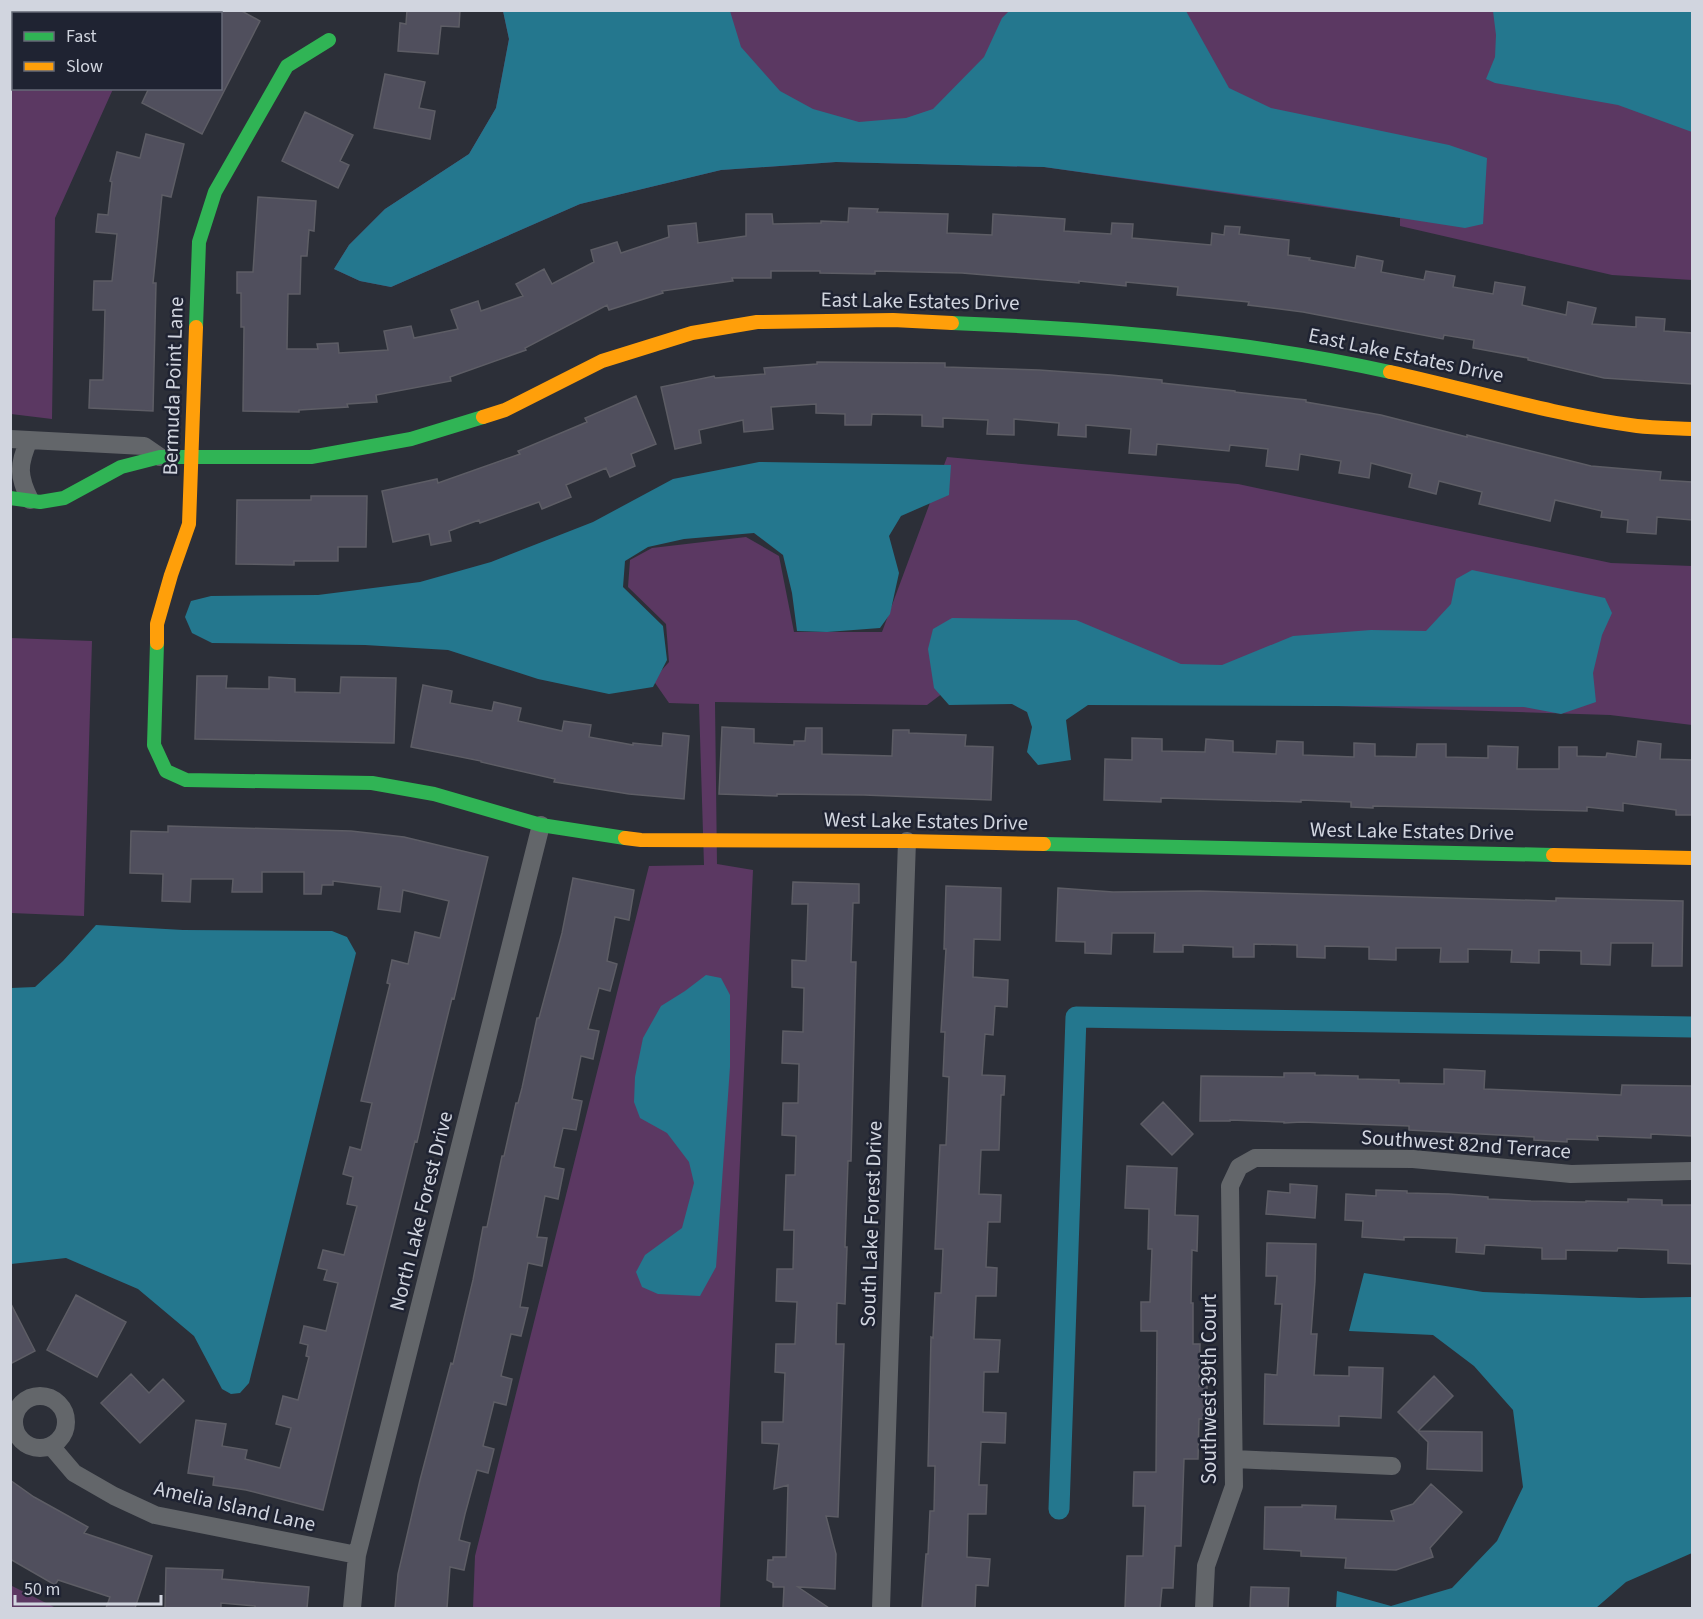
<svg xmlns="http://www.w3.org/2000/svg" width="1703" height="1619" viewBox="0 0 1703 1619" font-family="'Source Sans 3',sans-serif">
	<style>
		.green { fill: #5b3862 }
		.water { fill: #24778e }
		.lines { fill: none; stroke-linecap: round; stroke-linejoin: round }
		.canal { stroke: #24778e; stroke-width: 21 }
		.building { fill: #504f5d; stroke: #5d5d65; stroke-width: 1.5 }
		.street { stroke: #63666a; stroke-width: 18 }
		.fast { stroke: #30b455; stroke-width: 14 }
		.slow { stroke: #ff9f0a; stroke-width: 14 }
		.labels { text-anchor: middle; stroke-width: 5; stroke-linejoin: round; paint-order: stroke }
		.street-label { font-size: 21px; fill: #d1d5df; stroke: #1f2332 }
	</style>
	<rect width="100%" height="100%" fill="#2c2f38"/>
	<path class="green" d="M11,10L147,11L146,14H14V88L113,89L55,218L52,419L11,414Z
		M503,11H1692V280L1612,275L1400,226V218L1044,167L836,162L721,170L580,204L391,287L360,281L334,269L349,245L385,209L469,154L496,108L509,39Z
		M947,457L1238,484L1611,563L1692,566V725L1610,715L943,693L927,705L715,702L717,864L753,870L720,1608H473L475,1556L649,866L704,865L699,704L669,703L653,680L669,662L666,624L628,587L630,560L652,548L746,537L779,556L794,632H882Z
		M11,638L92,641L84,916L11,913Z
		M10,1585L54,1607L62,1608H11Z"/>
	<path class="water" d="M503,11H730L741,47L780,91L813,109L859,122L906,118L933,109L984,57L1002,18L1009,11H1186L1229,88L1271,108L1449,145L1487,158L1483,224L1465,228L1291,201L1044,167L836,162L721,170L580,204L391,287L360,281L334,269L349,245L385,209L469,154L496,108L509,39Z
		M1493,11H1692V132L1618,105L1495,83L1486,79L1495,57L1496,35Z
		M759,462L951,465L949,495L901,516L889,536L899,573L890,614L880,628L827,632L797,631L792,593L783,555L754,533L684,539L648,547L625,561L623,587L663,626L667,660L653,687L609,694L538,679L448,650L365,645L212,643L192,633L185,617L191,601L211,596L318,595L420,582L491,562L593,522L673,479Z
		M1472,570L1605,598L1612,613L1602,635L1593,673L1596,702L1561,714L1524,707L1088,705L1066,720L1071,760L1038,765L1027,752L1032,727L1027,712L1012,704L949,705L934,688L928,649L933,629L952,618L1076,620L1181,664L1222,665L1293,636L1371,630L1426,631L1451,604L1456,579Z
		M96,925L183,930L332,931L347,937L356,953L249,1383L240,1393L231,1394L222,1389L194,1336L138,1289L66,1258L11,1264V988L35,987L63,961Z
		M706,975L721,978L730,995V1067L716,1267L700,1296L658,1294L642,1287L636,1272L645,1255L682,1228L694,1183L689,1162L667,1133L640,1118L634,1102L635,1077L643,1038L661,1006L685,991Z
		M1364,1273L1483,1292L1641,1298L1692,1297V1553L1626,1582L1596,1608H1336L1337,1591L1391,1606L1452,1588L1497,1541L1523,1487L1513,1410L1474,1366L1433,1335L1349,1331Z"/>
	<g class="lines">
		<path class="canal" d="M1059,1509L1076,1017L1692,1027"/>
	</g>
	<path class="building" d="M220,10H240L260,21L202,134L142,103L149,88H220Z
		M407,10H460L459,27L441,26L438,54L398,51L400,23L406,24Z
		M385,74L425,82L419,108L435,111L430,139L374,128Z
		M305,112L353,135L340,161L349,165L338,188L282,161Z
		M146,134L184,144L171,197L162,195L153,283H156L153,411L89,408L90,380H103L104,349L105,310H93L94,281H112L117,234L96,232L98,214L108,215L112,182L110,181L117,152L140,158Z
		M258,197L316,201L314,231L309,230L307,256H301L300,294H288L287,349H318L317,344L338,343L339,353L388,350L384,331L411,326L414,338L458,329L451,310L478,301L481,311L523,296L516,284L544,269L552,284L594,262L591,250L617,242L621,253L669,237L668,226L696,223L698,243L746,236V214H772L773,224L821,223V221L848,222L849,208L878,209L877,212L948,214L947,233L992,235L993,214L1065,219L1064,231L1111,234L1112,223L1133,224L1132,238L1211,245L1212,233L1224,235L1225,226L1240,227L1239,234L1289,240L1288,255L1310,258L1309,260L1355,268L1357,256L1383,261L1381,272L1424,280L1426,271L1455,276L1453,287L1493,294L1495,282L1525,287L1522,305L1566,315L1568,302L1596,308L1592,324L1636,327V317L1665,319L1664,331L1692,333V384L1604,378L1528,360V358L1473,348L1474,340L1444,335L1443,339L1303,312L1248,305L1249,302L1177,295L1178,287L1126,282V286L1079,281V283L962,273L875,271V274L820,273V271H771V278H732L733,281L662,291L663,293L609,310L607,305L525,348L526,350L450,377L451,381L376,395L377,402L347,404L348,407L299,410V412L243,411L244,327H241V293H237V272H253Z
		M817,362L945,363V367L1039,370L1111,375L1162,380V383L1235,391V392L1306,400V402L1381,415L1467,437V435L1591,466L1661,472L1660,480L1692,482V520L1657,517L1656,534L1627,532L1628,520L1601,517L1602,511L1555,500L1550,521L1479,504L1482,492L1439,481L1436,494L1409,487L1412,474L1371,463L1369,478L1339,473L1341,461L1300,454L1298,470L1266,466L1268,449L1230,445L1229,451L1157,444L1156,455L1129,453L1131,429L1086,425V437L1058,435L1059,423L1014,419V435L987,434L988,420L943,418V427L922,426V415L872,414L871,425H845V414L816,413V404L771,407L773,429L744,432L743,420L699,430L701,443L675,449L661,387L714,376L715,378L765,374L764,368L817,364Z
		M636,396L656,444L631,454L635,466L610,477L606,468L566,485L571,497L542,509L539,502L480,523L479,520L449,531L451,541L431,545L429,534L393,542L382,491L437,479L438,483L520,454L518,451L587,422L585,418Z
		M311,496H367L366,547H338V561H294V565L236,564L237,500H311Z
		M197,676H227L226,688L269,689V677L295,679V692L340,693L341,677L396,678L394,743L195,739Z
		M423,685L452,691L450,703L492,711L494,702L521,708L518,721L562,731L564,721L591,725L589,737L633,745V743L662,746L663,733L689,736L684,799L629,794L554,782L555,779L481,762V761L411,747Z
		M722,727L754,729V743L794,745V741H805L806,728H822V754L892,756L893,730H909V733L966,735L965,746L993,747L991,800L864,795L777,794V796L719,794Z
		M1132,738L1162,739V751L1205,752L1206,739L1233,741V752L1276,754L1277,741L1303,742V755L1354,757V743L1375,744V756L1416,757L1417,744H1446V757L1488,758V746L1518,747L1517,769H1559V747H1577V756L1606,757L1607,753L1636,757L1638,741L1661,744L1660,759L1692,760V815H1676V810L1623,803V811L1587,807V811L1373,806V808L1351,807V802L1301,800V802L1161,798V802L1104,800L1105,759L1132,760Z
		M168,826L351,831L404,837L488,857L454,999L452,998L430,1087L417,1142L415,1141L323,1510L246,1490L213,1485L214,1477L188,1473L196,1420L226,1424L222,1446L247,1450L245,1459L280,1468L291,1428L276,1424L283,1396L298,1400L309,1357L306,1356L308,1345L300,1343L304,1326L326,1331L338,1283L324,1280L327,1270L318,1268L323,1250L344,1255L357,1206L347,1204L353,1177L343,1174L350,1147L361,1150L372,1103L361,1101L390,984L387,983L392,960L408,964L415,932L440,938L449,901L403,890L400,912L378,909L381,887L333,881V885H322L321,894H304V872H262V892H232L233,879H191L190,902L162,901L163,874L130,873L131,831L168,832Z
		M573,878L634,890L629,920L615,917L607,961L617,964L610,991L599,988L588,1029L599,1031L593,1059L581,1056L572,1099L582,1101L576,1130L563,1128L554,1167L564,1169L558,1199L545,1196L537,1237L547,1238L542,1266L528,1263L520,1307L528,1308L521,1336L511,1334L501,1376L512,1379L506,1405L494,1402L483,1446L494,1449L488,1473L477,1470L465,1514L459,1540L470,1543L464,1570L450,1567L447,1608H395L398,1574L420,1480L451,1363L453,1364L473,1280L483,1227H487L502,1156H504L516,1103H518L522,1088L537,1018H539L562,933Z
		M793,882L859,884V903H853L851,962H856L851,1161H848L845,1247H847L845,1304L837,1303L836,1344H844L838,1517L826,1516L836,1554L835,1589L798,1587L829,1608H783L784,1587H773V1583L767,1580L768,1560H773V1557H786L788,1485L774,1489L779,1444L762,1443V1422H783L785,1373L775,1372L776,1344H795L797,1302L776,1301L777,1269H793L794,1230H784L786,1175H795L796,1136L782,1135L783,1103H798L799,1064L782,1063L783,1031L803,1032L804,988L792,987V960L806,961L808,904H792Z
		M946,886L1001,888L1000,940L974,939L973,977L1008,980L1007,1007L995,1006L993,1035L985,1034L982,1075L1005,1076L1004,1095H1001L999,1150H981L979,1194L1001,1195L1000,1222H988L986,1267L997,1268L996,1296H976L974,1339L1000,1340L998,1372H984L983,1412L1006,1413L1005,1443L981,1442L979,1485H987L986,1514H968L967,1557L990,1559L988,1586L976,1585L975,1608H922L926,1554H928L930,1511H934L935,1466H928L931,1337L933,1338L935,1293H941L943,1249H935L940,1145H946L949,1077L943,1076L945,1032H941L946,949H944Z
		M1058,888L1113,892L1200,891L1556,901V898L1683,901L1682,966H1652L1653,943H1611L1610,965L1581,964V951L1539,950V963L1511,962L1512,950L1468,949V962H1440L1441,948H1396V960L1369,959V947L1325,946V958L1297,957V945L1254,944V957H1233V947L1183,945V952H1154L1155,933H1112L1111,954L1085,953V942L1056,941Z
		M1444,1069L1485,1071L1484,1089L1621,1095L1622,1085L1692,1086V1136L1651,1134V1138L1597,1136L1598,1140L1567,1139V1142L1534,1140V1137L1409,1130V1126L1302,1122L1284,1123V1122L1230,1120V1121H1200L1201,1076L1284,1077V1073H1315V1075L1358,1076V1079L1399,1080V1083L1444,1084Z
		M1163,1102L1193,1134L1172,1155L1141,1124Z
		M1127,1166L1177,1168L1175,1215L1198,1216L1197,1251L1192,1250L1191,1303H1193V1344H1200L1199,1386H1207L1206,1419H1199L1198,1459H1184L1181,1546H1175L1173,1588H1162L1160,1608H1125L1127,1556H1143L1145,1506H1133L1134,1472H1156L1157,1331H1141V1302H1150L1152,1249H1148L1149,1209L1125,1208Z
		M1290,1184L1317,1186L1315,1218L1266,1214L1268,1191L1290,1193Z
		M1376,1190L1407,1191V1193L1449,1194L1488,1197V1199L1531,1201L1586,1202V1201L1628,1202V1199L1662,1200V1205H1692V1264L1668,1263V1250L1618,1248L1617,1251L1566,1250V1259H1542V1248L1485,1245L1484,1254L1456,1252L1457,1238L1404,1237V1240L1362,1237L1363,1221L1345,1220L1346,1194L1376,1196Z
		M1267,1243L1316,1244L1315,1281L1311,1334H1317L1314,1375L1349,1376V1367L1383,1368L1381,1418L1339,1416V1426L1264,1424L1265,1374L1277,1375L1282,1304H1275L1277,1276H1266Z
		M76,1295L126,1322L97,1377L47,1350Z
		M10,1302L35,1351L10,1364Z
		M131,1374L149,1393L163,1379L184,1401L140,1443L101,1403Z
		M1434,1376L1453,1396L1418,1431L1482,1432V1471L1427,1469L1428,1442L1398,1412Z
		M10,1480L34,1497L88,1527L84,1533L152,1556L135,1608H106L110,1597L58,1580L55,1585L10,1559Z
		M1431,1484L1462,1512L1430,1548L1433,1557L1396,1570L1345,1568L1346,1558L1301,1556V1551L1264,1549L1265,1507H1302V1505L1336,1506L1335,1519L1394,1521L1391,1511L1413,1504Z
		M166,1568L223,1570L222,1579L309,1587L307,1608H255V1606L221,1603V1608H165Z
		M1251,1587L1289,1588L1288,1608H1250Z"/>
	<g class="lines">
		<path class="street" d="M10,439L144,446L160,457
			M29,440C18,465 18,476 30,500
			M14 1422a26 26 0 1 1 52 0a26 26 0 1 1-52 0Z
			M51,1446L74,1473L114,1496L155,1515L357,1555
			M1234,1459L1392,1466
			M352,1608L357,1555L541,825
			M881,1608L907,841
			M1204,1608L1206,1566L1234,1486L1230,1186L1239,1167L1255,1158L1413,1159L1571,1174L1692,1171"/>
		<path class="fast" d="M952,323C1099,329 1246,340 1390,372
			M196,327L199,242L215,192L287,66L329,40
			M10,498L40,502L64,498L121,467L160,457H311L411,439L483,417
			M157,643L154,745L166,771L186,780L372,783L434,794L541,825L625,838
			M1044,844L1553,855"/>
		<path class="slow" d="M1390,372C1472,390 1553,415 1637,426C1655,428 1674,428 1692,429
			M483,417L505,410L602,361L692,333L757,322L893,320L952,323
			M157,643V624L171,575L189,524L196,327
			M625,838L641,840L907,841L1044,844
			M1553,855L1692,858"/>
	</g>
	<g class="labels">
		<g class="street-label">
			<text transform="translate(920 301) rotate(1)" y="7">East Lake Estates Drive</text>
			<text transform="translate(1406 355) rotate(12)" y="7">East Lake Estates Drive</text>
			<text transform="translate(173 386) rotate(-88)" y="7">Bermuda Point Lane</text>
			<text transform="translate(926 821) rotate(1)" y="7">West Lake Estates Drive</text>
			<text transform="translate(1412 831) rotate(1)" y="7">West Lake Estates Drive</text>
			<text transform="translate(1466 1144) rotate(4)" y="7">Southwest 82nd Terrace</text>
			<text transform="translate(421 1211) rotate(-76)" y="7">North Lake Forest Drive</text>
			<text transform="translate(871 1224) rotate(-88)" y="7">South Lake Forest Drive</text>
			<text transform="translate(1209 1389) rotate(-90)" y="7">Southwest 39th Court</text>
			<text transform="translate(235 1506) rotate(13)" y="7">Amelia Island Lane</text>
		</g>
	</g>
	<rect width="1703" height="1619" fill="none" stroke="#d1d5df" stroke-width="24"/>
	<rect x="12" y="12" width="210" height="78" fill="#1f2332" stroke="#666a77" stroke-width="1.5"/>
	<rect x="24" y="32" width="30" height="9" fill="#30b455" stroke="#666a77" stroke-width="1.5"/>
	<text x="66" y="42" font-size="18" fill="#d1d5df">Fast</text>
	<rect x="24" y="62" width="30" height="9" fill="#ff9f0a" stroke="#666a77" stroke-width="1.5"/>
	<text x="66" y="72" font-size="18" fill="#d1d5df">Slow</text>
	<path d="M15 1595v9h146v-9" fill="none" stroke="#d1d5df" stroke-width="3"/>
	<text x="24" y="1595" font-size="18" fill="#d1d5df" stroke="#1f2332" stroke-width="4.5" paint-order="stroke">50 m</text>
</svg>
